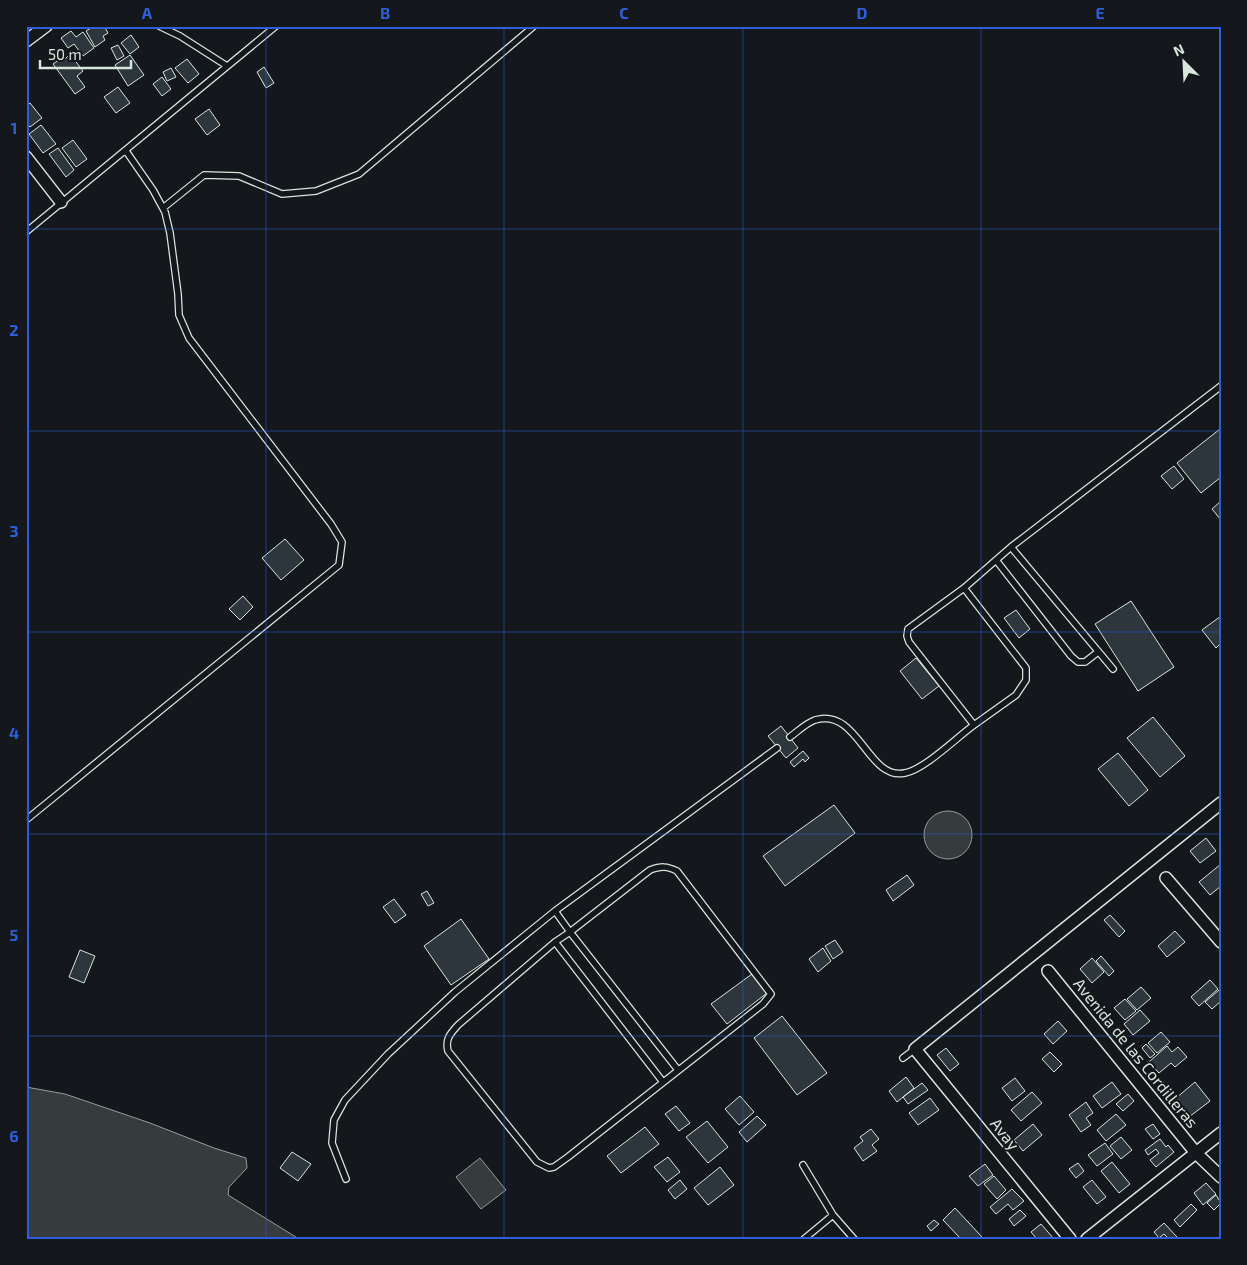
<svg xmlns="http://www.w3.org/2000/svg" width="1247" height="1265" viewBox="0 0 1247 1265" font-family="'Exo 2',sans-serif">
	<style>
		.water { fill: #363b3e; stroke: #939e99 }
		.building { fill: #2c363c; stroke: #d8e6dc }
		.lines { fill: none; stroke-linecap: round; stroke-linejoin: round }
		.lane-casing { stroke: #d8e6dc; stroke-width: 8 }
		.street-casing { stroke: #d8e6dc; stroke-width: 14 }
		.lane { stroke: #14181c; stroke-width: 5.5 }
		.street { stroke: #14181c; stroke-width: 11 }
		.grid { fill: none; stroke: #305dd8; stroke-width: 1; stroke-opacity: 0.55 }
		.labels { text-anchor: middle; stroke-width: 4; stroke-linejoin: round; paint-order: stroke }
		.street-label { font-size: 16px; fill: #d8e6dc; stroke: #14181c }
		.neatline { fill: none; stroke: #305dd8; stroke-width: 2 }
		.grid-label { font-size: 16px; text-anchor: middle; font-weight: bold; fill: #305dd8 }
	</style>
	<rect width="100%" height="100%" fill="#14181c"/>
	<path class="water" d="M924 835a24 24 0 1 1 48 0a24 24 0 1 1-48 0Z
		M26,1087L65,1094L150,1123L214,1148L246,1158L247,1168L229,1187L228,1195L299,1239H26Z
		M480,1158L506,1190L481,1209L456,1177Z"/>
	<path class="building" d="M94,26H104L108,33L103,36L105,40L95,47L86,31Z
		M71,31L76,37L83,32L94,48L83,56L74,44L68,48L61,38Z
		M131,35L139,47L130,54L121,43Z
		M118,45L124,56L117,60L111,48Z
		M70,54L83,71L77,76L85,87L75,94L53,64L63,57L65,59Z
		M130,55L144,75L128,86L115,65Z
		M187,59L199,74L188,83L175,68Z
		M264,67L274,83L266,88L257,72Z
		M171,68L176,77L167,81L163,72Z
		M162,77L171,89L162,96L153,84Z
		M118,87L130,103L116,113L104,97Z
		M30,103L42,118L30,127L26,122V106Z
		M209,109L220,125L207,135L195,119Z
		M41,125L56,144L43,153L29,134Z
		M73,140L87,159L76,167L62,148Z
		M58,148L74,170L66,177L49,154Z
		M1220,429L1221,477L1201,493L1177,463Z
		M1174,466L1184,479L1172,489L1161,476Z
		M1221,501V520L1212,509Z
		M285,539L304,560L281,580L262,558Z
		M243,596L253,607L240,620L229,609Z
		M1131,601L1174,667L1138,691L1095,624Z
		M1016,610L1030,629L1019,638L1004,618Z
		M1221,616V643L1216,648L1202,630Z
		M916,658L939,686L922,699L900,671Z
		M1153,717L1185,756L1160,777L1127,738Z
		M781,726L798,748L786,758L768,736Z
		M803,751L809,758L805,762L803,759L794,767L790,762Z
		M1118,753L1148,790L1129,806L1098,769Z
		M834,805L855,833L785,886L763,856Z
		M1206,838L1216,851L1200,863L1190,851Z
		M1221,864V886L1210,895L1199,882Z
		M907,875L914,885L893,901L886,890Z
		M427,891L434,903L428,906L421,894Z
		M394,899L406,915L395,923L383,907Z
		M1110,915L1125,931L1119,937L1104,920Z
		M461,919L489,959L451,985L424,946Z
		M1175,931L1185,942L1167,957L1158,946Z
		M835,940L843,952L833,959L825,946Z
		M823,948L831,961L818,972L809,959Z
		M80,950L95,956L84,983L69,977Z
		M1101,956L1114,971L1109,976L1096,961Z
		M1092,958L1104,972L1092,983L1080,969Z
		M752,974L767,993L727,1024L711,1004Z
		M1210,980L1218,989L1199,1006L1191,997Z
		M1141,987L1151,998L1137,1010L1127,999Z
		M1219,990L1221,992V1001L1212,1009L1205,1002Z
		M1125,999L1136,1011L1125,1020L1114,1008Z
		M1140,1010L1150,1021L1133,1035L1124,1024Z
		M782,1016L827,1073L797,1095L754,1038Z
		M1058,1021L1067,1031L1053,1044L1044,1034Z
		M1161,1032L1170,1042L1157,1053L1148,1043Z
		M1146,1044L1155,1054L1150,1058L1142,1048Z
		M1167,1046L1172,1052L1178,1047L1187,1057L1175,1067L1171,1063L1159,1073L1149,1062Z
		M946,1048L959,1064L950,1071L937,1055Z
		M1050,1052L1062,1064L1054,1072L1042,1059Z
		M906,1077L914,1088L897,1102L889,1091Z
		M1015,1078L1025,1091L1012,1101L1002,1088Z
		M1112,1082L1121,1094L1102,1108L1093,1096Z
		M1195,1082L1210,1101L1189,1117L1175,1099Z
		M922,1083L928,1090L908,1104L903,1097Z
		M1032,1092L1042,1103L1021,1121L1011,1110Z
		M1128,1094L1134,1101L1123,1111L1116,1104Z
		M740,1096L754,1112L739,1125L725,1109Z
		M930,1098L939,1110L918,1125L909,1113Z
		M1086,1102L1093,1113L1086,1118L1091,1125L1081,1132L1069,1115Z
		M676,1106L690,1123L679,1131L665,1114Z
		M1116,1114L1126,1125L1106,1141L1097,1130Z
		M757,1116L766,1125L747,1142L739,1132Z
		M707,1121L728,1147L708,1163L686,1137Z
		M1033,1124L1042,1135L1023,1151L1014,1140Z
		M1153,1124L1160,1134L1153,1139L1145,1129Z
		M645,1127L659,1144L621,1173L607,1156Z
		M871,1129L879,1139L872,1145L877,1151L863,1161L854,1148L863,1141L860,1137Z
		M1121,1137L1132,1150L1121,1159L1110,1146Z
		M1160,1139L1166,1147L1168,1145L1174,1152L1156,1167L1150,1160L1159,1153L1156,1149L1148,1155L1145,1150Z
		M1105,1143L1113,1154L1097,1166L1088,1155Z
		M292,1152L311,1164L298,1181L280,1168Z
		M668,1157L680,1172L667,1182L654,1167Z
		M1112,1162L1130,1184L1119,1193L1101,1171Z
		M1078,1163L1084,1171L1076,1178L1069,1169Z
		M985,1164L993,1175L978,1186L969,1176Z
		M720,1167L734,1185L708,1205L694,1188Z
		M994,1176L1006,1190L997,1199L984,1184Z
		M680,1180L687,1189L675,1199L668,1190Z
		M1092,1180L1106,1197L1097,1204L1083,1187Z
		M1206,1183L1216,1194L1203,1205L1194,1193Z
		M1012,1189L1024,1201L1013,1210L1008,1204L996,1214L990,1207Z
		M1216,1195L1221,1203L1214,1210L1207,1203Z
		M1191,1204L1197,1210L1180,1227L1174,1220Z
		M955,1208L982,1237L980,1239H961L943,1220Z
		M1020,1210L1026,1216L1014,1226L1009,1219Z
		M934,1220L939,1224L931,1231L927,1226Z
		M1164,1223L1177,1237L1176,1239H1169L1164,1234L1159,1238L1154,1232Z
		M1041,1224L1054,1239H1037L1031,1232Z"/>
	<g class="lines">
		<defs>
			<path id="lane" d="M159,26L180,36L227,66
				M163,208L204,175L239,176L282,194L316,191L359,174L534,26
				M26,232L276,26
				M1011,547L1113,669
				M996,560L1071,656L1078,662H1085L1098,652
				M964,588L1026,668V680L1016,695L974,725
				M790,737C797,732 806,723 815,720C859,707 867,781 905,773C925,769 956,738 974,725L909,642L907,636L908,629L964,588L1011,547L1221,386
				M26,820L339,565L342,542L331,524L189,338L179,315L178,294L170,233L165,212L153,190L126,151
				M555,911L570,932L650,870C661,866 667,866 677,871L771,994L763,1004L568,1157L554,1167L549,1168L537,1162L448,1051C445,1039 450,1034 458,1025L555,942L570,932L678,1070
				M555,942L663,1082
				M903,1058L915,1049
				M803,1165L833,1215L854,1239
				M346,1179L332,1143L334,1120L345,1100L388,1054L455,992L555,911L777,748
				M804,1239L833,1215"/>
			<path id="street" d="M26,41L46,26
				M26,157L61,202
				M1166,878L1221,942
				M1048,971L1196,1153L1221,1177
				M1070,1239L915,1049L1221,803
				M1087,1239L1221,1133"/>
		</defs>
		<use href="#lane" class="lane-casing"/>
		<use href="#street" class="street-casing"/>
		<use href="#lane" class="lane"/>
		<use href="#street" class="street"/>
	</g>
	<path class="grid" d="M266,26V1239M504,26V1239M743,26V1239M981,26V1239M26,229H1221M26,431H1221M26,632H1221M26,834H1221M26,1036H1221"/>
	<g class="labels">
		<g class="street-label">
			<text transform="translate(1136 1053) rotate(51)" y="6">Avenida de las Cordilleras</text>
			<text transform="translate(1005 1134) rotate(51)" y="6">Avay</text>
		</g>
	</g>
	<rect width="1247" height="1265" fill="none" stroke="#14181c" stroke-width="55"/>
	<g transform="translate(1184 62) rotate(336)" stroke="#14181c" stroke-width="4" paint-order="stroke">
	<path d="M0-4L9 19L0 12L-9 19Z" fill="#d8e6dc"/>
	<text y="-8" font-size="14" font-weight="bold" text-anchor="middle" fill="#d8e6dc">N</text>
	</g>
	<path d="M40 60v8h91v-8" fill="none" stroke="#d8e6dc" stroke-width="2.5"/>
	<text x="48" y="60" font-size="15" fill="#d8e6dc" stroke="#14181c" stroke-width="4" paint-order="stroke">50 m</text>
	<rect x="28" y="28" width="1192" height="1210" class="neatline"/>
	<g class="grid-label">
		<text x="147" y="19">A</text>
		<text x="385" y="19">B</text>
		<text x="624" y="19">C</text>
		<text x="862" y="19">D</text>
		<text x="1100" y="19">E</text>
		<text x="14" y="134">1</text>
		<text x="14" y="336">2</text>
		<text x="14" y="537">3</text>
		<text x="14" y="739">4</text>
		<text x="14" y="941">5</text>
		<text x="14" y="1142">6</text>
	</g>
</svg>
